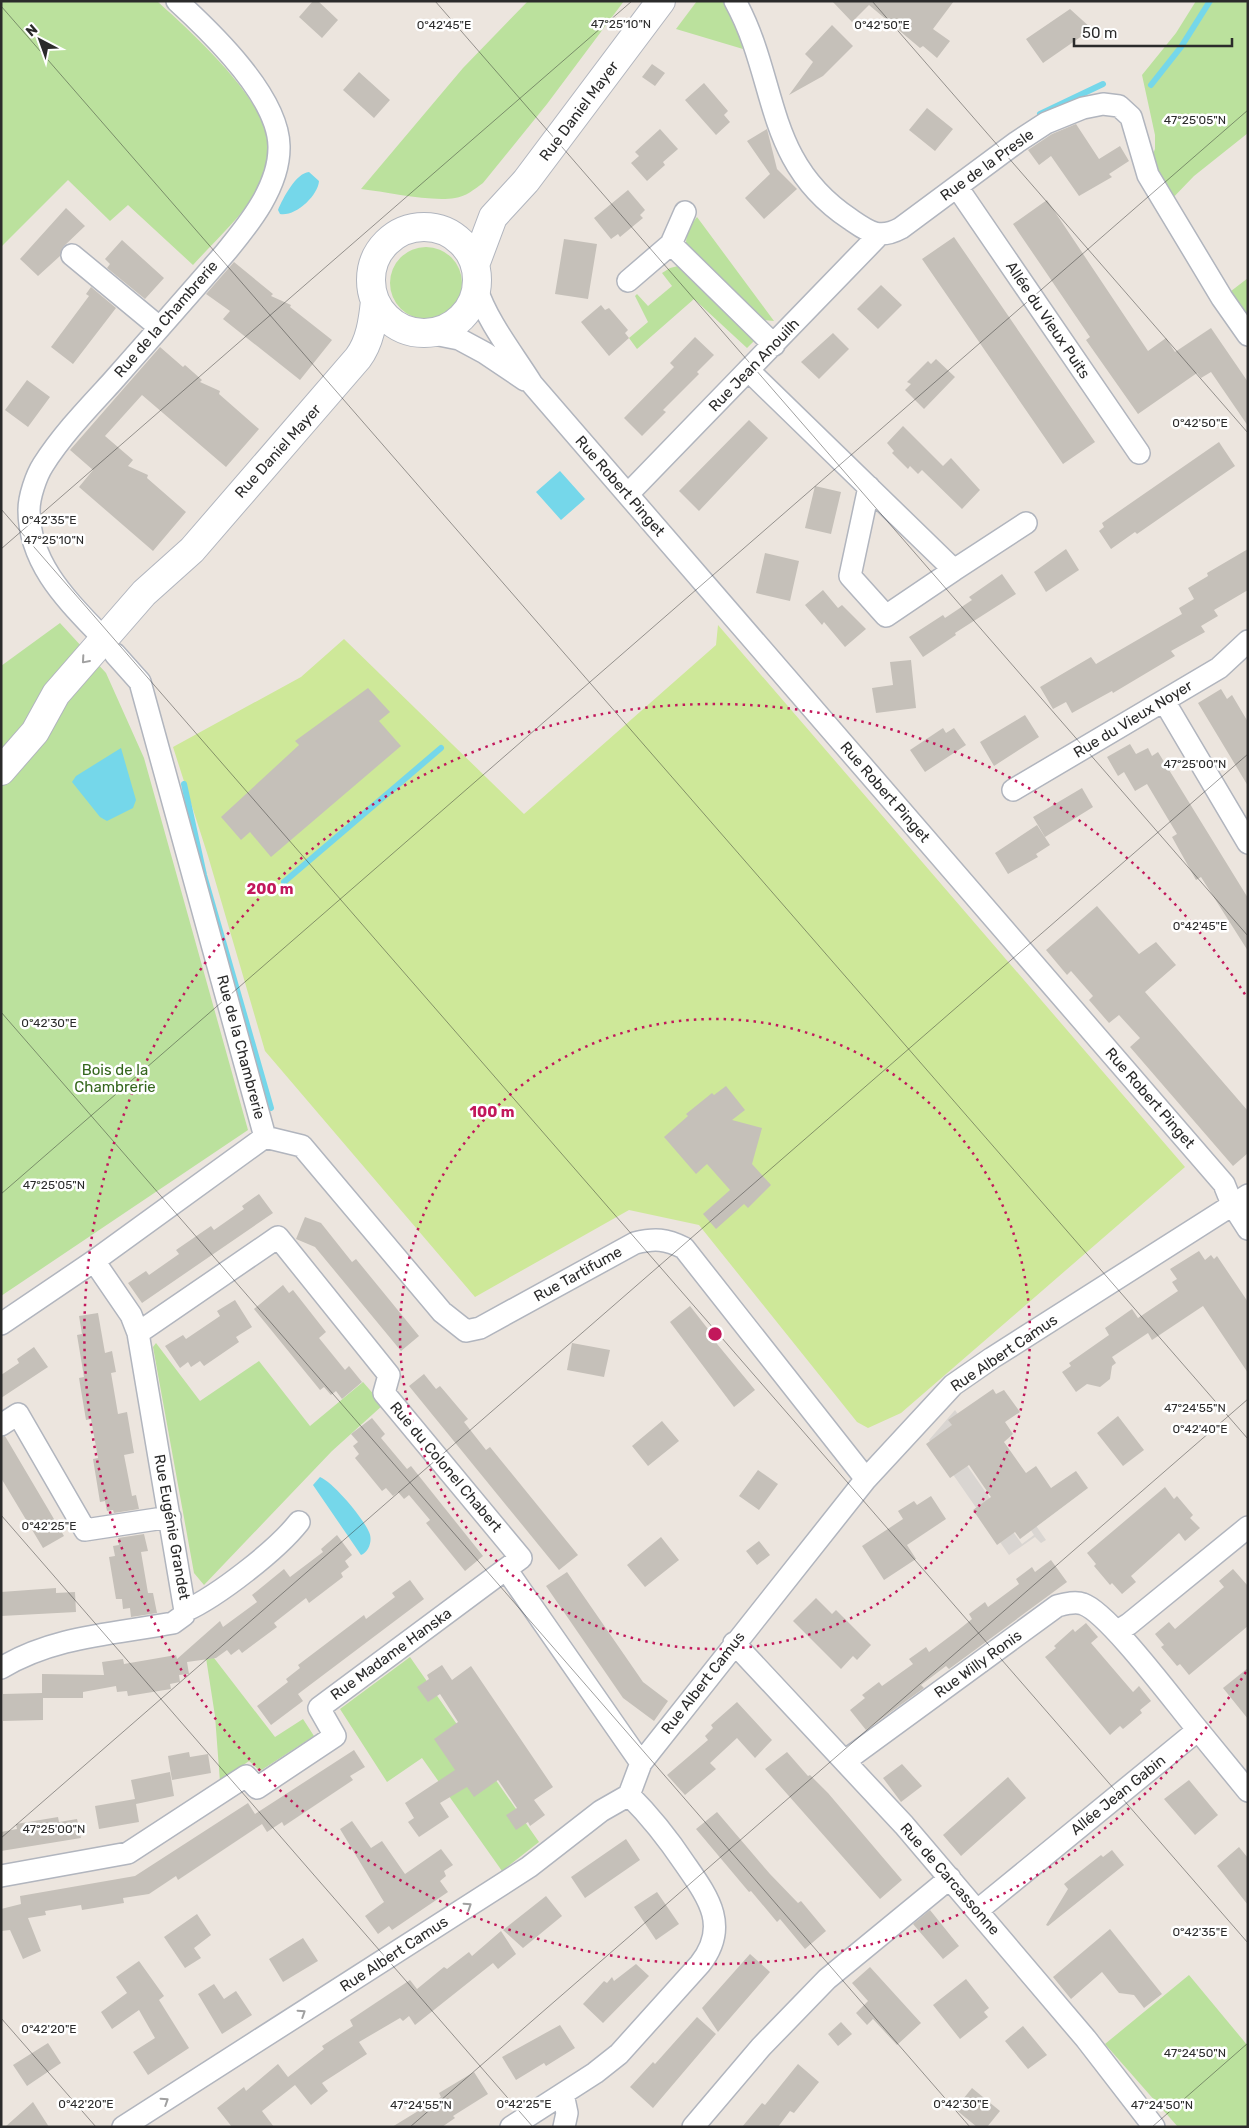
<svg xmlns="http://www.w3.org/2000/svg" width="1249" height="2128" viewBox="0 0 1249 2128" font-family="Rubik,sans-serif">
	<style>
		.green { fill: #bbe19d }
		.pitch { fill: #cee899 }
		.plaza { fill: #d9d5d1; fill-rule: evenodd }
		.water { fill: #75d7ea }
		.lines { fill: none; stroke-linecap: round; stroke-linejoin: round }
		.stream { stroke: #75d7ea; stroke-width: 6 }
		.building { fill: #c5c0b9 }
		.minor-casing { stroke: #b1b5be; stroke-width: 24 }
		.secondary-casing { stroke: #b1b5be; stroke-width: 30 }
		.minor { stroke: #fff; stroke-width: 21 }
		.secondary { stroke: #fff; stroke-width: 28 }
		.oneway { stroke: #a0a0a0 }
		.ticks { fill: none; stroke: #2b2b2b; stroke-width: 1; stroke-opacity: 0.45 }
		.ring { fill: none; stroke: #c2185b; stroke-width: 2.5; stroke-dasharray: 2.5 5 }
		.labels { text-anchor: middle; stroke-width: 5; stroke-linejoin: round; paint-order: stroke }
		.street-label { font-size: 15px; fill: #2b2b2b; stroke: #fff }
		.park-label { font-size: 15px; fill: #34661d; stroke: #fff }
		.ticks-label { font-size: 12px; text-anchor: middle; fill: #2b2b2b; stroke: #fff; stroke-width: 5; stroke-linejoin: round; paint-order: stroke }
		.centre { fill: #c2185b; stroke: #fff; stroke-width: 2.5 }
		.ring-label { font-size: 15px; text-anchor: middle; font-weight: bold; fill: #c2185b; stroke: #fff; stroke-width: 5; stroke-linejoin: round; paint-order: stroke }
	</style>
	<rect width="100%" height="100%" fill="#ece5de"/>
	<path class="green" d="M1,1H157C191,32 286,115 269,166C256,205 220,235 193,265L128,205L110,221L68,180L1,247Z
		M528,1H624L547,104L483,183C475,189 465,197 455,198C430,202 388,192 361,189L463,68Z
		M697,1H728L743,49L676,29Z
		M1196,1H1248V133L1194,176L1166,205L1149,164L1155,149V135L1142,75L1176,33Z
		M697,217L774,321L764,320L686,243L687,230Z
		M390 283a36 36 0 1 1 72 0a36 36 0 1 1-72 0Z
		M678,266L754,338V341L747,348L694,299L637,349L629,338L648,322L635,296L637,294L648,306L672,286L662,273L670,268Z
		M1248,278V335L1222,298Z
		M60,623L106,673L144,758L248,1130L1,1296V666Z
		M156,1343L200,1401L259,1361L310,1426L363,1382L383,1405L332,1451L204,1585L194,1573L153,1347Z
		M204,1645L275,1737L303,1719L314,1736L260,1771L249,1761L220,1782L215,1716Z
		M410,1657L539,1842L502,1871L422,1758L387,1782L340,1709Z
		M1189,1975L1248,2046V2127H1178L1105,2044Z"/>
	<path class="pitch" d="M718,625L1185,1167L901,1413L868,1428L857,1422L699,1225L629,1210L475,1297L265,1051L208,856L173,747L301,677L344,639L524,814L716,645Z"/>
	<path class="plaza" d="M955,1410L1046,1540L1041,1543L1035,1537L1009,1555L929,1440ZM950,1441L1011,1502L998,1510ZM1017,1509L1034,1535L1022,1544L1003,1518Z"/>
	<path class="water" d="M309,172L319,181C318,196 295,217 280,214L278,210C283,198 296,173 309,172Z
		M560,471L585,499L561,520L536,492Z
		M121,748L136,800L133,808L107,821L100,817L72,782L76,776Z
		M320,1477C334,1483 363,1518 369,1532C373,1540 369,1552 361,1555L313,1485Z"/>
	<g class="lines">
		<path class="stream" d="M1151,85L1181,47L1210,1
			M1040,114L1103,84
			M184,784L204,875L271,1108
			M284,882L441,748"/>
	</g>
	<path class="building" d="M313,1H318L338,20L322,38L299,17Z
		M832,1H954L933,29L950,41L937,58L923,46L920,48L869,5L852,22Z
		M1070,9L1092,29L1043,63L1026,39Z
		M832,25L853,46L823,76L789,95L813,62L805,54Z
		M652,64L665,73L655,86L642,77Z
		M359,72L390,100L374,118L343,90Z
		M704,83L728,111L724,115L730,122L716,135L685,100Z
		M927,108L953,129L935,151L909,130Z
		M1076,124L1099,159L1120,146L1129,161L1109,174L1112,177L1079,196L1051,156L1039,165L1028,150L1052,134Z
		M660,129L678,149L663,162L665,165L647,181L631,163L639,156L635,152Z
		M767,129L777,169L797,189L764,219L745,198L770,174L747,141Z
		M628,190L645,210L640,215L643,218L620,237L618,234L611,239L594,218Z
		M1047,200L1148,351L1166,338L1175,352L1211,328L1248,382V426L1211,372L1201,378L1197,373L1138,414L1086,340L1090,337L1013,224Z
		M66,208L85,226L63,247L60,256L38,276L20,259Z
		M954,237L1095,442L1063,464L922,259Z
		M564,239L597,244L588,299L555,294Z
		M122,240L164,278L145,299L107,268L110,264L105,259Z
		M234,262L273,294L271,296L291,305L290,307L332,340L300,380L223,319L230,311L206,294Z
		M881,285L902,305L878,329L857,309Z
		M91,287L116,308L73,364L51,347L89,296L86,294Z
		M601,305L605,310L609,308L628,330L625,333L629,338L609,356L581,322Z
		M833,333L849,349L819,379L801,362Z
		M695,337L714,355L697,372L699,374L663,410L666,412L642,436L624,418L674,367L670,363Z
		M160,347L183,367L185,365L202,380L200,382L220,391L219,394L259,429L226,467L142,395L105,436L133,460L128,466L148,475L147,478L186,512L153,551L79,487L93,470L70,450Z
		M936,359L955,377L924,409L905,390L911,384L907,382L928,361L931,364Z
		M27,380L50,397L28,427L5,410Z
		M749,420L768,438L699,511L679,491Z
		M903,426L943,466L951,458L980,490L962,509L922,470L918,474L910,466L908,469L892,453L894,451L887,443Z
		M1219,442L1235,466L1137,534L1135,532L1111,549L1099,531L1104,527L1102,523Z
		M815,486L841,492L831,534L805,528Z
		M1066,549L1079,570L1046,592L1034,572Z
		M1248,549V590L1214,610L1218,616L1201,626L1205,632L1171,651L1175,656L1113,693L1112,691L1072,713L1066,702L1053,709L1040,687L1091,657L1096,664L1182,614L1179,608L1194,599L1188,588L1208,576L1207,573Z
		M765,553L799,561L790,601L756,593Z
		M1002,574L1016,594L955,633L956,635L923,657L909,637L943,615L945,618L972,600L969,597Z
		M823,590L838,608L842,605L866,629L845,647L824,622L822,625L805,605Z
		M911,660L916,708L876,713L872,688L893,685L890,662Z
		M368,688L390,712L379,721L401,746L271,857L250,832L241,840L221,817L299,745L295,741Z
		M1221,689L1227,699L1232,695L1248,722V786L1198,703Z
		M1025,715L1039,737L994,766L980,742Z
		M943,728L946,733L954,728L966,745L925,772L910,750Z
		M1130,744L1136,754L1148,748L1152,756L1158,752L1248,898V951L1201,877L1196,880L1172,837L1177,834L1147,784L1135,791L1124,772L1118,776L1107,757Z
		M1082,788L1093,807L1045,837L1033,817Z
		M1037,825L1050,845L1036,854L1038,857L1008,874L995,853Z
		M1097,906L1139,954L1156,942L1176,965L1145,992L1248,1111V1153L1233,1166L1130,1047L1140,1038L1119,1015L1109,1023L1089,1000L1093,996L1071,971L1067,975L1046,950Z
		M726,1086L745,1110L732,1120L762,1128L752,1164L771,1185L748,1208L744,1204L716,1229L703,1214L730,1190L707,1164L696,1174L664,1137L688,1116L686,1114L712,1093L714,1095Z
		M259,1194L273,1213L142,1303L128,1283L146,1271L149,1275L179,1254L176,1250L211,1226L214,1230L244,1209L242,1206Z
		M305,1217L321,1223L352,1262L356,1259L419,1336L401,1351L315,1247L296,1239Z
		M1199,1251L1205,1260L1211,1255L1214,1259L1217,1256L1248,1302V1373L1203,1306L1152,1340L1148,1333L1112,1357L1116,1363L1112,1366L1110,1379L1100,1387L1087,1384L1076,1392L1062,1372L1071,1366L1069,1363L1109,1335L1105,1328L1132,1309L1138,1318L1178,1291L1172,1282L1177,1279L1170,1269Z
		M283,1285L289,1293L293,1290L326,1332L319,1338L345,1370L349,1366L362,1382L342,1399L336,1391L331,1395L324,1387L320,1390L254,1309Z
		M235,1300L252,1327L236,1337L239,1342L204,1366L200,1361L191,1367L188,1362L180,1368L165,1346L183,1335L186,1339L220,1316L217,1311Z
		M690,1306L715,1338L713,1339L755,1390L734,1407L670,1322Z
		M98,1313L105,1353L112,1351L116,1372L111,1373L118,1414L127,1412L134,1453L124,1455L132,1496L136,1495L139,1509L114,1513L113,1510L107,1511L105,1501L100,1502L93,1459L98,1458L91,1419L86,1420L79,1378L84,1377L77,1335L82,1334L79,1316Z
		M572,1343L610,1350L604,1377L567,1370Z
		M34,1347L48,1367L1,1398V1375L19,1363L17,1359Z
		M424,1374L436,1389L440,1386L446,1393L468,1419L464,1422L486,1450L490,1447L578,1555L559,1570L409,1386Z
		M993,1389L996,1394L1004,1390L1020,1412L1005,1422L1013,1434L1004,1442L1026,1473L1036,1466L1051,1488L1076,1471L1088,1488L1020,1539L1015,1532L997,1545L973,1510L991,1497L969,1465L950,1478L926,1444L952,1425L948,1420Z
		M1118,1416L1144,1450L1123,1466L1097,1433Z
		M372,1418L385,1434L381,1438L407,1469L411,1466L483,1556L465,1571L426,1523L430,1520L409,1495L404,1499L398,1492L393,1496L386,1488L382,1491L355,1458L359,1454L353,1446L358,1442L351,1434Z
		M662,1421L679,1441L648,1466L632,1446Z
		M5,1436L64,1536L43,1548L1,1478V1437Z
		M758,1470L778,1484L759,1510L739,1496Z
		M1165,1487L1174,1499L1177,1496L1193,1515L1190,1518L1200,1528L1185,1541L1179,1533L1131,1576L1136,1582L1122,1594L1112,1583L1110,1585L1094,1566L1096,1564L1087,1553Z
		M931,1496L946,1519L907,1545L916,1559L884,1580L862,1546L903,1519L898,1511L914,1501L917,1505Z
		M144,1534L148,1551L141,1552L148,1593H153L157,1613L131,1617L130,1608L123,1609L122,1599H116L109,1557L115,1556L113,1546L119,1545L118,1538Z
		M337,1535L352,1555L345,1561L349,1567L341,1573L343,1577L309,1603L306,1598L274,1623L277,1627L242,1653L239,1649L231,1655L227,1650L216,1658L187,1662L189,1674L179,1675L180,1682L170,1684L171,1689L128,1696L127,1691L117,1692L116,1686L83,1692V1698H43V1720L3,1721V1694L42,1693V1674L104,1675L102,1662L123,1659L124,1664L176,1655L177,1659L220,1621L223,1627L257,1602L252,1595L284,1569L290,1577L323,1552L321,1549Z
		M661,1537L679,1560L645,1587L627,1565Z
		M759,1541L770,1555L757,1565L746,1551Z
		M1051,1560L1067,1582L949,1669L946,1666L921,1685L924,1688L866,1730L850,1710L865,1698L862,1695L879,1682L882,1686L913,1664L909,1659L926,1647L929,1652L957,1631L972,1619L969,1614L985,1602L988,1607L1019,1584L1016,1579L1032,1567L1035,1572Z
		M1233,1569L1248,1586V1626L1189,1675L1180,1664L1177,1666L1161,1647L1164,1645L1155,1634L1169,1622L1175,1629L1224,1587L1219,1581Z
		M567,1572L643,1682L668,1701L654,1721L623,1698L546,1586Z
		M410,1580L424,1599L298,1694L303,1701L271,1725L257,1706L288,1682L286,1679L300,1668L298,1665L364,1615L366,1619L395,1597L392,1593Z
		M56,1588V1593L75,1592L76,1612L1,1616V1592Z
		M816,1598L832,1614L836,1610L871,1645L857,1660L853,1656L841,1669L793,1621Z
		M1086,1623L1098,1637L1091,1643L1133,1692L1139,1686L1151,1701L1140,1710L1142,1713L1123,1729L1120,1726L1110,1735L1045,1657L1056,1648L1054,1646L1073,1629L1075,1632Z
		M442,1665L452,1680L471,1666L553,1787L534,1800L545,1815L530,1826L528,1822L516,1830L506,1815L517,1808L498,1780L474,1797L467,1787L440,1803L449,1817L419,1837L408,1822L414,1818L405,1803L455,1770L434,1739L458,1722L440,1694L428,1702L417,1687L429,1679L427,1675Z
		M1248,1668V1719L1223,1688Z
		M737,1702L772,1740L755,1758L737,1738L710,1763L716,1769L685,1795L667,1775L708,1740L705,1736L713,1728L711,1725Z
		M354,1750L365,1767L350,1776L353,1780L284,1826L282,1822L267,1832L262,1824L178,1880L176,1876L149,1894L123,1898L124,1903L82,1910L81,1905L45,1911L46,1915L28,1918L41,1951L23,1959L10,1930L1,1931V1909L21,1904L20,1896L135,1876L248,1803L255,1814Z
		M189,1752L190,1757L208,1754L211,1773L172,1780L168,1756Z
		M787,1752L808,1776L810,1775L828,1793L902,1880L880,1899L765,1769Z
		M902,1764L922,1786L901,1802L883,1778Z
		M170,1772L174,1796L136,1804L139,1822L99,1829L95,1806L135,1799L131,1780Z
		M1008,1777L1026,1798L961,1856L943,1835Z
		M1189,1780L1218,1815L1195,1835L1164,1799Z
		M717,1812L770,1874L798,1903L801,1901L826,1931L805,1949L780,1919L777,1922L751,1891L749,1892L696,1829Z
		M58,1817L59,1822L77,1819L81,1838L1,1851V1832L17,1829L16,1824Z
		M352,1821L371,1848L382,1841L405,1874L441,1849L453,1865L444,1871L446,1876L440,1881L448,1892L392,1930L389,1926L378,1934L365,1916L384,1902L340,1829Z
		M626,1839L640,1860L585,1898L571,1877Z
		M1239,1847L1248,1858V1905L1217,1866Z
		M1112,1850L1124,1865L1048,1926L1046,1925L1068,1889L1064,1884L1101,1855L1103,1857Z
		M657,1892L679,1924L656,1940L634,1907Z
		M546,1896L562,1916L523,1948L503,1930Z
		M930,1910L959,1946L943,1959L913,1924Z
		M197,1914L211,1935L194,1948L201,1958L185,1968L164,1937Z
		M1110,1929L1162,1994L1144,2008L1134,1995L1119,1993L1102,1972L1071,1999L1053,1977Z
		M501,1931L516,1954L498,1969L493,1963L415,2025L409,2016L403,2021L400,2018L359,2042L367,2054L322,2083L328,2091L311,2105L295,2085L262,2111L274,2127H232L217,2108L244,2087L246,2091L278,2064L288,2077L324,2049L322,2046L353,2026L350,2020L410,1980L417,1989L444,1967L447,1969L469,1952L472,1956Z
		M303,1938L318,1961L283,1982L269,1959Z
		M750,1954L770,1972L718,2032L702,2008Z
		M139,1961L164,1996L159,2000L189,2048L148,2075L133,2052L155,2038L139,2010L112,2029L101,2012L127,1993L116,1977Z
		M636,1964L649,1976L603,2023L583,2004L604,1981L607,1983L612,1977L614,1981Z
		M870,1967L921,2023L897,2045L873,2019L867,2025L856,2013L868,2001L852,1983Z
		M966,1979L989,2008L984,2012L988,2017L960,2039L933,2005Z
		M214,1984L224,1999L236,1991L252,2015L222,2034L198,1994Z
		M697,2017L716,2034L653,2108L630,2087L653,2062L655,2064Z
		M841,2022L852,2034L838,2046L828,2034Z
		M560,2025L575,2048L546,2066L544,2063L516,2080L502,2057Z
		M1023,2026L1047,2055L1028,2069L1005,2041Z
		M48,2043L61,2063L27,2086L13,2065Z
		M798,2064L819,2082L794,2113L790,2111L778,2127H742L762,2103L765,2105Z
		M474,2072L488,2094L453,2116L455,2118L442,2127H392L441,2097L439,2093Z
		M972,2088L1000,2111L987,2127H977L955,2109Z
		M33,2102L49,2127H5Z"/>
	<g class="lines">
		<defs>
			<path id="minor" d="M735,1C779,81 763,161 850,219C869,232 879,240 901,228L1017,142L1046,123L1083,108L1103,104L1119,106L1131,117L1148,175L1222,298L1248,335
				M957,187L1139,453
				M671,244L774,345
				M72,255L159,327
				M628,281L671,244L685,212
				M476,287C488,323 512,352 532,384L1179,1132L1224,1184L1232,1204L1248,1229
				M429,333L459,339L485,353L525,380
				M748,370L954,570L886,616L850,576L869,487
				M628,494L879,235
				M954,570L1026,523
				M104,639C69,602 29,565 29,510C29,497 36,476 43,465C62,435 87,409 111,383C149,340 187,297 225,253C249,224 280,186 279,146C278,96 212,33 177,1
				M1164,701L1248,843
				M1013,790L1219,668L1248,641
				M265,1137L302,1146L442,1312L466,1331L480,1328L635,1243C655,1238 666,1239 684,1248L866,1479
				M1,1324L94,1261L265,1137L140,682L115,654
				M138,1333L278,1237L389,1375L384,1393L521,1558L506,1569L641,1763
				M1,1425L18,1414L85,1530L170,1517
				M185,1611C218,1596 277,1550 299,1522
				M1114,1629H1121L1129,1624L1248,1527
				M734,1643L904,1825L1086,2039L1154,2127
				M1,1668C54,1636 114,1634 173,1623L184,1615L185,1611L138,1333L131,1315L94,1261
				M845,1761L1057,1606C1065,1604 1075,1601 1083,1604C1109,1613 1176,1704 1198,1730
				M1,1876L128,1853L246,1776L257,1788L335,1736L319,1708L506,1569
				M978,1910L1198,1730L1248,1791
				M563,2094L567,2113L564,2127
				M123,2127L529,1867L601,1811L629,1795L641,1763L866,1479L953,1385L992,1358L1248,1195
				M511,2127L595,2073L619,2054L700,1964C730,1926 708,1897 685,1864C667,1837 652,1818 629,1795
				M693,2127L761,2047L827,1979L950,1878"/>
			<path id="secondary" d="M371 280a53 53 0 1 1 106 0a53 53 0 1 1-106 0Z
				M475,265L493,217L526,181L661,1
				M1,771L35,732L56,694L144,593L192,550L358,358C370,342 373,321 375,301"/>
		</defs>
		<use href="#minor" class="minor-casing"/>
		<use href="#secondary" class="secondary-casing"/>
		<use href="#minor" class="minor"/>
		<use href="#secondary" class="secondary"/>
	</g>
	<defs><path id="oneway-chevron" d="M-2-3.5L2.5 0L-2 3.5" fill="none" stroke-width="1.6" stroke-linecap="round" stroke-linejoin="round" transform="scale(1.25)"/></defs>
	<g class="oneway">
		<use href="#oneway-chevron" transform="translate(85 660) rotate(131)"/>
		<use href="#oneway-chevron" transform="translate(468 1906) rotate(-33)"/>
		<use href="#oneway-chevron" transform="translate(302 2013) rotate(-33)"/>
		<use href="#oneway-chevron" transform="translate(165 2101) rotate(-33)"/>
	</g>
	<path class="ticks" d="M435,1L1248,936M872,1L1248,433M1,6L1248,1439M1,509L1248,1943M1,549L632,1M1,1012L970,2127M1,1194L1248,110M1,1515L533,2127M1,1838L1248,754M1,2018L96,2127M410,2127L1248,1399M1152,2127L1248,2043"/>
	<g class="ring">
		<circle cx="715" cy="1334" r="315"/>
		<path d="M1246 1672A630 630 0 1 1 1246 996"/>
	</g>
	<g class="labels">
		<g class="street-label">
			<text transform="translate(579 111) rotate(-53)" y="5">Rue Daniel Mayer</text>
			<text transform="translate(987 165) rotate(-36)" y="5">Rue de la Presle</text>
			<text transform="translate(166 319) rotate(-49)" y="5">Rue de la Chambrerie</text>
			<text transform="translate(1048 320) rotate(56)" y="5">Allée du Vieux Puits</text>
			<text transform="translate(754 365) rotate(-46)" y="5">Rue Jean Anouilh</text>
			<text transform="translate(278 451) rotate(-48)" y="5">Rue Daniel Mayer</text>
			<text transform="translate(620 486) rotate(49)" y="5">Rue Robert Pinget</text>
			<text transform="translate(1133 719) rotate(-31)" y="5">Rue du Vieux Noyer</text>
			<text transform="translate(885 792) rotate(49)" y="5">Rue Robert Pinget</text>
			<text transform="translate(241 1047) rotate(75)" y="5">Rue de la Chambrerie</text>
			<text transform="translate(1150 1098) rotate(49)" y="5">Rue Robert Pinget</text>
			<text transform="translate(578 1274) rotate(-29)" y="5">Rue Tartifume</text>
			<text transform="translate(1004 1353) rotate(-34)" y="5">Rue Albert Camus</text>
			<text transform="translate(446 1467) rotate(50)" y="5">Rue du Colonel Chabert</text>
			<text transform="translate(172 1527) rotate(80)" y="5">Rue Eugénie Grandet</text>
			<text transform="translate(391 1654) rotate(-36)" y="5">Rue Madame Hanska</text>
			<text transform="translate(978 1664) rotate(-36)" y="5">Rue Willy Ronis</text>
			<text transform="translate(703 1683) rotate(-52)" y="5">Rue Albert Camus</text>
			<text transform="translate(1118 1795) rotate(-39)" y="5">Allée Jean Gabin</text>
			<text transform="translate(950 1879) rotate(49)" y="5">Rue de Carcassonne</text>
			<text transform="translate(394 1954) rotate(-33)" y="5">Rue Albert Camus</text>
		</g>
		<g class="park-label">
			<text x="115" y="1075">Bois de la<tspan x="115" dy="17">Chambrerie</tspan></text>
		</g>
	</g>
	<g class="ticks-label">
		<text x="621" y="28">47°25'10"N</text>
		<text x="444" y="29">0°42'45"E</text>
		<text x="882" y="29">0°42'50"E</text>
		<text x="1195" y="124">47°25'05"N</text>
		<text x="1200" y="427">0°42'50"E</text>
		<text x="49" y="524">0°42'35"E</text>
		<text x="54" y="544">47°25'10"N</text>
		<text x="1195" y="768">47°25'00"N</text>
		<text x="1200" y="930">0°42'45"E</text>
		<text x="49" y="1027">0°42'30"E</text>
		<text x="54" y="1189">47°25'05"N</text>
		<text x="1195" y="1412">47°24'55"N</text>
		<text x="1200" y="1433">0°42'40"E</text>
		<text x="49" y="1530">0°42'25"E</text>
		<text x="54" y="1833">47°25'00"N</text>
		<text x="1200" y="1936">0°42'35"E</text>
		<text x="49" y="2033">0°42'20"E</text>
		<text x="1195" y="2057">47°24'50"N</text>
		<text x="86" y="2108">0°42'20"E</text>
		<text x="524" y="2108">0°42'25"E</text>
		<text x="961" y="2108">0°42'30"E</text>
		<text x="421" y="2109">47°24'55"N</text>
		<text x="1162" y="2109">47°24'50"N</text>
	</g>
	<circle cx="715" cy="1334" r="8" class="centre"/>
	<g class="ring-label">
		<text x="270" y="894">200 m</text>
		<text x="492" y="1117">100 m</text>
	</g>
	<rect width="1249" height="2128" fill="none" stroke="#2b2b2b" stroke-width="5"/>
	<g transform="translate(40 40) rotate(319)" stroke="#ffffff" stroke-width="4" paint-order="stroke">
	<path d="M0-4L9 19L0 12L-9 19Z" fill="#2b2b2b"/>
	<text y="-8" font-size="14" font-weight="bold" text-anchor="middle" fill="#2b2b2b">N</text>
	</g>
	<path d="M1074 38v8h158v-8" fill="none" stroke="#2b2b2b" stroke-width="2.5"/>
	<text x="1082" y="38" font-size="15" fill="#2b2b2b" stroke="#ffffff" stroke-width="4" paint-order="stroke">50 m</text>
</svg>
